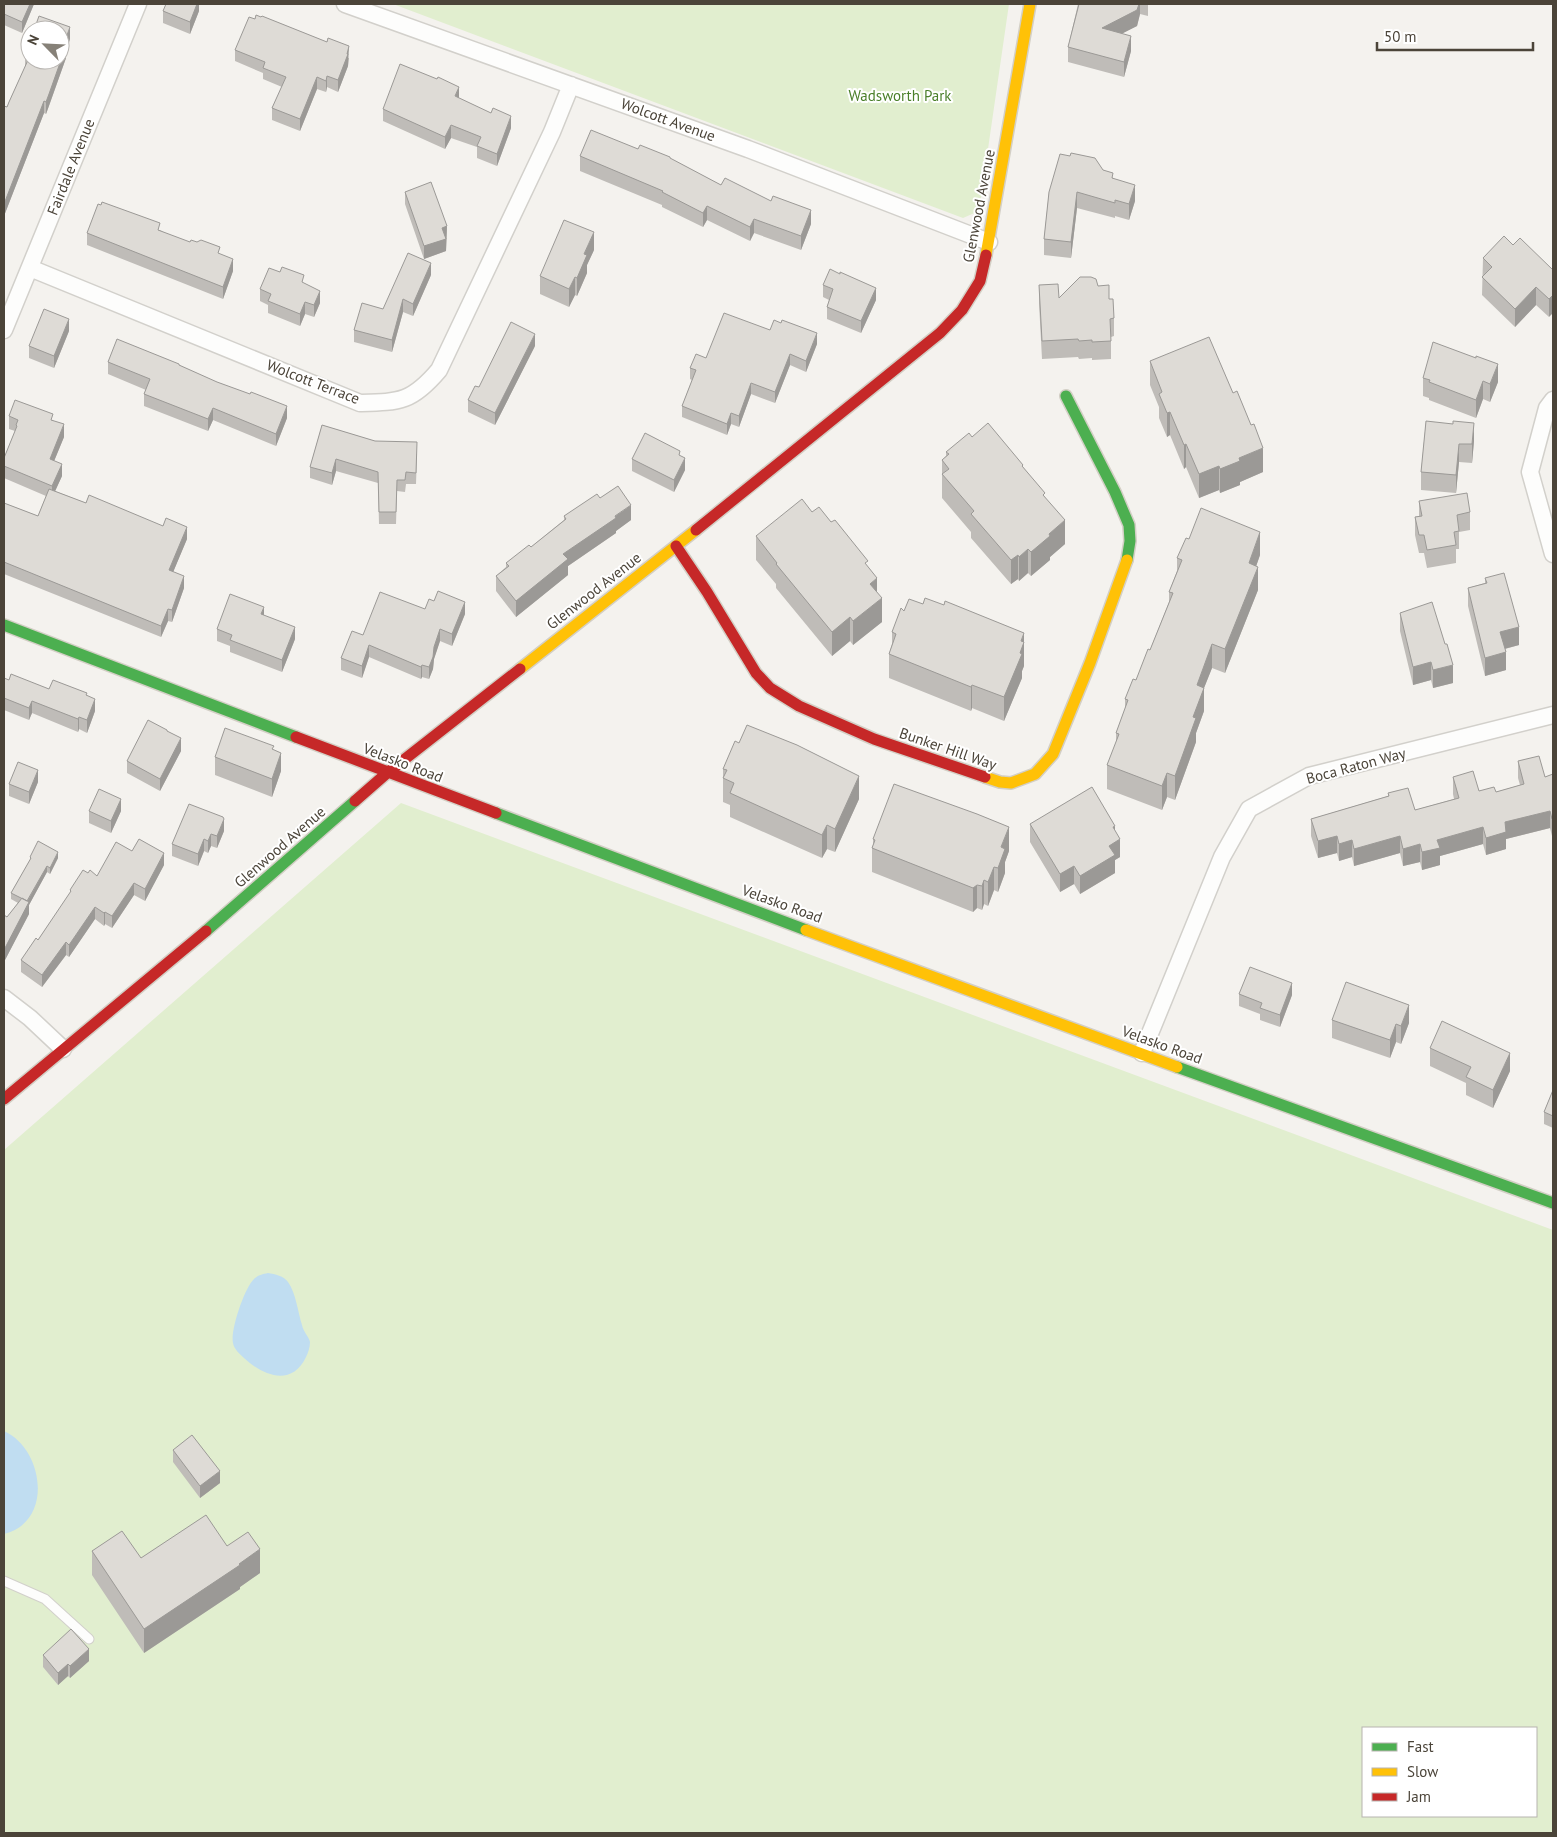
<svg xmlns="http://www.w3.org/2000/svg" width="1557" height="1837" viewBox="0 0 1557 1837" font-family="'PT Sans',sans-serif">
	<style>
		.green { fill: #e1eecf; fill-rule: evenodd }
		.water { fill: #c0ddf1 }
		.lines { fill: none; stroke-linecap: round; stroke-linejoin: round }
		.lane-casing { stroke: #d2d0cb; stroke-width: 11 }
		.street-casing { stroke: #d2d0cb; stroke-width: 19 }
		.fast-casing { stroke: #d3cfc5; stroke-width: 14 }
		.slow-casing { stroke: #d3cfc5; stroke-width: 14 }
		.jam-casing { stroke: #d3cfc5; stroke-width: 14 }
		.lane { stroke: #fdfdfc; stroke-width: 9 }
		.street { stroke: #fdfdfc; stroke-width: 16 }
		.fast { stroke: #4caf50; stroke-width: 11 }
		.slow { stroke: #ffc107; stroke-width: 11 }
		.jam { stroke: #c62828; stroke-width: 11 }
		.wall { fill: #bfbcb8 }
		.shaded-wall { fill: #9b9996 }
		.building { fill: #dedbd6; stroke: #9b9996 }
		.labels { text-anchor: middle; stroke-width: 4; stroke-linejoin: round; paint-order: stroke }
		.park-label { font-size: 15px; fill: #4a7f2a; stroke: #fff }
		.street-label { font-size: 15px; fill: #4b4439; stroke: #fff }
	</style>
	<rect width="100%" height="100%" fill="#f4f2ee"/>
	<path class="green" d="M393,4H1009L979,211L963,218Z
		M401,803L1553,1230V1833H4V1150ZM1363,1728H1536V1816H1363Z"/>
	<path class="water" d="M268,1273C275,1274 284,1276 288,1282C296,1293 298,1313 302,1325C303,1331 309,1337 310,1342C310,1347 308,1353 306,1357C292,1387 263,1376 244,1358C239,1353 234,1349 233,1343C230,1330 245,1287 254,1279C258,1275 263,1274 268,1273Z
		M4,1431C44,1449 54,1522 4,1534Z"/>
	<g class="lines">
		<defs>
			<path id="lane" d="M4,1581L45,1599L89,1639"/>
			<path id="street" d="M345,4L748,149L989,242
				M30,268L360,403C400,402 412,402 439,370L552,132L571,85
				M4,330L138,4
				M1553,400L1547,408L1530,472L1553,554
				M4,998L30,1018L63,1049
				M1142,1053L1222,857L1249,809L1309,776L1553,715"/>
			<path id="fast" d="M1066,396L1115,492L1129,525L1130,541L1127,560
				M4,625L296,737
				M496,813L806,930
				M206,931L355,801
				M1177,1067L1553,1203"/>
			<path id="slow" d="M986,255L1030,4
				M520,669L696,530
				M985,777L1000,782L1011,783L1035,774L1053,754L1090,663L1127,560
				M806,930L1177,1067"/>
			<path id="jam" d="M696,530L940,333L962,310L980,281L986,255
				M676,546L707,592L756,673L770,688L799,706L874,739L985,777
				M296,737L496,813
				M355,801L387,773L520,669
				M4,1099L206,931"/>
		</defs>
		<use href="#lane" class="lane-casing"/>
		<use href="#street" class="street-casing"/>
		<use href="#fast" class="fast-casing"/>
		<use href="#slow" class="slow-casing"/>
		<use href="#jam" class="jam-casing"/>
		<use href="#lane" class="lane"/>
		<use href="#street" class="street"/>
		<use href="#fast" class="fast"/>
		<use href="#slow" class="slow"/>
		<use href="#jam" class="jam"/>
	</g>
	<path class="wall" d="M4,4H34L22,33L4,25Z
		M199,4V11L190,34L163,23V11Z
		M1078,4H1148V16L1140,14L1137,26L1122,33L1131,51L1124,77L1068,62V47Z
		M70,39L66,51V58L49,106L46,114L44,113L4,216V106L7,107L9,102L25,67V58Z
		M235,50L349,58L348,66L338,92L327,87L326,92L317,89L300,131L272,120V108L282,87L263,79V73L235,61Z
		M459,98L511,128L497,166L477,158V147L451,138L445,149L383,121V109Z
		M638,149L670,159L721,185L811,224L801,250L754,233L750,241L707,220L703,227L662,207V205L580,171V156Z
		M1103,170L1113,178L1135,201L1129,220L1115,216V218L1077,208L1071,258L1044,255V239L1049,192Z
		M405,192L447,226L446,251L424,259L405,204Z
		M160,230L233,271L223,299L87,245V233Z
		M1513,245L1553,270L1549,317L1536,305L1515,327L1482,295L1483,258Z
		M594,250L587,265V273L577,296L575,295L569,307L540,294V276Z
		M431,275L413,316L403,312L392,352L354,342V330Z
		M304,283L320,303L314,317L305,314L300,326L268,313V305L260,301V289Z
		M823,285L876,300L861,333L827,319V307L829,300L823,297Z
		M1039,285L1059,298L1098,286L1109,299L1114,318V336L1111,337V359L1092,360V358L1079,359L1078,357L1042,359L1039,303Z
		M770,330L817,344L806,372L790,365L775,403L751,394L739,427L731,424L727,435L682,417V406L692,380L690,379V368L706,358Z
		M69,331L54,368L29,358V346Z
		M535,346L495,425L468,412V400L479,387Z
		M1150,361L1263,472L1240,482V485L1220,493L1219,490L1199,498L1186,467L1184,469L1170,435L1167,437L1159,418V407L1150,385Z
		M108,362L179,365L287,418L276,446L213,420L208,431L144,406V394L146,390L108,374Z
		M1423,378L1498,382L1490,402L1483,399L1476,418L1429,400V398L1423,396Z
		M9,416L53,420L64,437L54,461L62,476L55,491L86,503L187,539L173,572L184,588L172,622L168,621L161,637L4,574V503L38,516L46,496L4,478V458L15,431L9,429Z
		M1426,421L1474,441L1472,463L1459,462L1456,493L1421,490V472Z
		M322,425L417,454L416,484H406L405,492L397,491L396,524H379L378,483L336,471L332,485L310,478V467Z
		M972,437L1023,467L1045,497L1065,544L1050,557V560L1031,576L1028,573L1019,581L1018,579L1011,584L971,538V532L942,498V460L946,456V452Z
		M680,456L685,470L674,492L632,471V459Z
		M600,498L631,520L616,531V533L568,566V575L516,617L496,591V576L506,567V563L531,547L564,520V516Z
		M1419,501L1470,512V530L1459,532V549H1456V563L1427,568L1424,553H1419L1415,535V517L1419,516Z
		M812,512L868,567L877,592L882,622L853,645L850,641L832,656L776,588V584L756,560V536Z
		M1189,539L1260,555L1256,566L1258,590L1225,673L1212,668L1204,688V711L1196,733V742L1175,800L1167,797L1162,810L1107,789V765L1116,744V733L1125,709V699L1136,680L1150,650L1169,602V592L1177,571V558Z
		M1485,578L1519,645L1505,649L1506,670L1485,676L1468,606V588L1485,583Z
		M923,604L944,605L1024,633V666L1022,671V678L1004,721L972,708L971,711L889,678V654L892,644V632L904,611Z
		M425,609L465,614L452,646L440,641L434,659L433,669L429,679L422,677L421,679L369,657L362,678L341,670V658L363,635Z
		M1400,613L1453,683L1433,688L1431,680L1413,685L1400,631Z
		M264,615L295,639L282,672L230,652V646L217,641V629Z
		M4,678L9,680L49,689L87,695L95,711L87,733L79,729L78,732L32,713L29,720L4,710Z
		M167,731L181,751L160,791L127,773V761Z
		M274,750L281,771L272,797L215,775V757Z
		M1518,761L1545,777L1553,774V835L1552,836L1550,828L1506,839V849L1486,855L1483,844L1440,856V865L1422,870L1420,862L1403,866L1400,853L1354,866L1352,857L1339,861L1337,853L1318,858L1311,836V819L1388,796V793L1415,810L1454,799L1453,794V777L1479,791L1496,792L1520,785L1518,778Z
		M723,769L859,799L835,852L827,849L822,858L730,817V805L723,802Z
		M38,782L29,804L9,796V784Z
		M89,811H121L111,833L89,823Z
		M1030,824L1115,832L1120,857L1115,860V873L1080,894L1074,884L1060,892L1030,842Z
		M224,831L217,848L211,846L208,853L204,851L198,866L172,856V844Z
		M873,839L1009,851L1005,862V873L998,892L994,890L988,906L984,904L982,910L977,908L973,912L872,872V848L873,845Z
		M132,851L164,865L145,901L134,895L112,928L105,924L104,926L95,919L69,957L66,955L42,987L21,972V960L38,940L70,894V890L88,873L97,876Z
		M30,857L58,858L50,874L47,872L29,905V914L5,960L4,959V915L7,917L18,903L11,899V893L30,860Z
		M1239,994L1292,995L1280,1027L1260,1020V1014L1239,1006Z
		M1332,1020L1409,1023L1401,1044L1396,1042L1390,1058L1332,1038Z
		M1430,1048L1510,1071L1493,1108L1466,1095V1083L1430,1066Z
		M1553,1090V1128L1544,1124V1112Z
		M173,1450L220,1483L200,1498L173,1462Z
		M227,1546L260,1573L240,1587V1589L144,1653L92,1575V1551L141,1558Z
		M43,1655L89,1661L70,1678L68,1676L58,1685L43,1667Z"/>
	<path class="shaded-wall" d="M30,4H34L22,33V22Z
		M197,4H199V11L190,34V22Z
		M1139,4H1140V14L1137,26L1102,44V28Z
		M70,27V39L66,51V58L46,114V102L63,46Z
		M1131,36V51L1124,77V62Z
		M349,46L348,66L338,92V80Z
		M327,76V87L326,92V81Z
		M317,77V89L300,131V119Z
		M459,87V99L455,96Z
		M44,101V113L4,216V204Z
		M511,116V128L497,166V154Z
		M451,125V138L445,149V137Z
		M1135,185V201L1129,220V204Z
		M1077,192V208L1071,258V242Z
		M707,206V220L703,227V213Z
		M811,210V224L801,250V236Z
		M754,219V233L750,241V227Z
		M447,226L446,251L424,259V246L442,228Z
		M594,232V250L587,265V273L577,296V278L584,254Z
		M233,259V271L223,299V287Z
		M431,263V275L413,316V304Z
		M575,277V295L569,307V289Z
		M1536,287V305L1515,327V309Z
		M876,288V300L861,333V321Z
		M320,291V303L314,317V305Z
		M1553,295V313L1549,317V299Z
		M403,299V312L392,352V340Z
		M305,302V314L300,326V314Z
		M69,319V331L54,368V356Z
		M817,333V344L806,372V361Z
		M535,334V346L495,425V413Z
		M790,354V365L775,403V392Z
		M1498,364V382L1490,402V384Z
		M1483,381V399L1476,418V400Z
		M751,383V394L739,427V416Z
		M287,406V418L276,446V434Z
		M213,408V420L208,431V419Z
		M1170,412V435L1167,437V413Z
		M731,413V424L727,435V424Z
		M1474,423V441L1472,463V444Z
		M64,424V437L50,471V459Z
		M1186,444V467L1184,469V445Z
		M1459,444V462L1456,493V475Z
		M1263,448V472L1240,482V485L1220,493V469L1239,458Z
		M685,458V470L674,492V480Z
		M336,459V471L332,485V473Z
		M62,464V476L52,498V486Z
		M1219,466V490L1199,498V474Z
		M631,505V520L616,531V533L568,566V575L516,617V601L563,554Z
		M1065,520V544L1050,557V560L1031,576V552L1049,534Z
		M187,527V539L169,582V570Z
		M1260,532V555L1249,587V563Z
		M1028,549V573L1019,581V557Z
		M1018,555V579L1011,584V560Z
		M1258,567V590L1225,673V649Z
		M184,576V588L172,622V610Z
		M877,578V602L870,584Z
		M882,598V622L853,645V621Z
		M465,602V614L452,646V634Z
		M264,607V619L261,614Z
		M168,609V621L161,637V626Z
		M850,617V641L832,656V632Z
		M295,627V639L282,672V660Z
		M1519,627V645L1500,650V632Z
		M440,629V641L434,659L433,669L429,679V667L434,647Z
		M1024,633V666L1022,671V678L1004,721V697Z
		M1212,644V668L1204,688V711L1196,733V742L1175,800V776L1193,717L1197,685Z
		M369,645V657L362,678V666Z
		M1506,652V670L1485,676V658Z
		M1431,662V680L1413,685V667Z
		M422,665V677L421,679V667Z
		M1453,665V683L1433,688V670Z
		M972,685V708L971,711V687Z
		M95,699V711L87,733V720Z
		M32,701V713L29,720V708Z
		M79,717V729L78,732V719Z
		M181,738V751L160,791V779Z
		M281,753V771L272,797V779Z
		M38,770V782L29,804V792Z
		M1167,773V797L1162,810V786Z
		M859,776V799L835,852V829Z
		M121,799V811L111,833V821Z
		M1550,811V828L1506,839V849L1486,855V838L1505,822Z
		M1553,818V835L1552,836V819Z
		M224,819V831L217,848V836Z
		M827,825V849L822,858V835Z
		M1115,826V842L1120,839V857L1115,860V873L1080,894V876L1109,846L1113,827Z
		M1009,827V851L1005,862V873L998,892V868L1001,847Z
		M1483,827V844L1440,856V865L1422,870V852L1437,840Z
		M211,834V846L208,853V841Z
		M1337,836V853L1318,858V841Z
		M1400,836V853L1354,866V849Z
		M204,839V851L198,866V854Z
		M1352,840V857L1339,861V844Z
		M1420,844V862L1403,866V849Z
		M58,852V858L50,874V868Z
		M164,853V865L145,901V889Z
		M47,866V872L29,905V914L5,960V948L27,902Z
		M1074,866V884L1060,892V874Z
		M994,867V890L988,906V882Z
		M984,880V904L982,910V886Z
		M134,883V895L112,928V916Z
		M977,885V908L973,912V888Z
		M95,907V919L69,957V945Z
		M105,912V924L104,926V913Z
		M66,942V955L42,987V975Z
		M1292,983V995L1280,1027V1015Z
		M1409,1005V1023L1401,1044V1026Z
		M1396,1024V1042L1390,1058V1040Z
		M1510,1053V1071L1493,1108V1090Z
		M220,1471V1483L200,1498V1486Z
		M260,1549V1573L240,1587V1589L144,1653V1629Z
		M89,1649V1661L70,1678V1666Z
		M68,1664V1676L58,1685V1673Z"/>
	<path class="building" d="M4,4H30L22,22L4,14Z
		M166,4H197L190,22L163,11Z
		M1079,4H1139L1137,10L1102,28L1131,36L1124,62L1068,47Z
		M256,15L261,17L262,16L327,42L328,38L349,46L347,54H348L338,80L327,76L326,81L317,77L300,119L272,108L286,77L263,68L265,62L235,50L249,17L255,19Z
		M39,16L70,27L63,46H66L49,94L46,102L44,101L4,204V106L7,107L9,102L28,60L25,58L30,43V60H60V30H34Z
		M400,64L437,79L438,77L459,87L455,96L491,113L493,108L511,116L497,154L477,146L481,137L451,125L445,137L383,109Z
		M591,130L638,149L640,145L670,157V158L721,185L725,178L771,201L773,196L811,210L801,236L754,219L750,227L707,206L703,213L662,192L663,191L580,156Z
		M1071,153L1095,158L1103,170L1113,173L1112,178L1135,185L1129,204L1115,200V203L1077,192L1071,242L1044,239L1049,192L1060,154L1070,156Z
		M431,182L447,226L442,228L446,239L424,246L405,192Z
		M102,202L160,223L158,230L190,242L191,240L197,242L201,240L220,247L218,253L233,259L223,287L87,233L98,204L101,205Z
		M564,220L594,232L584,254L587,255L577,278L575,277L569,289L540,276Z
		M1504,236L1513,245L1520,238L1553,270V295L1549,299L1536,287L1515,309L1482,277L1492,267L1483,258Z
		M408,253L431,263L413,304L403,299L392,340L354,330L362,303L383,309Z
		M282,267L304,275L302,282L320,291L314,305L305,302L300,314L268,301L271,294L260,289L269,268L280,272Z
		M830,269L840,274V272L876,288L861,321L827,307L833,289L823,285Z
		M1080,277H1091L1096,279L1098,286L1109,285V299H1113L1114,318L1110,319L1111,341L1092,342V340L1079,341L1078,339L1042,341L1039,285L1058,284L1059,298Z
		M44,309L69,319L54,356L29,346Z
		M724,313L770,330L774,320L781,323L782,320L817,333L806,361L790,354L775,392L751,383L739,416L731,413L727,424L682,406L696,370L690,368L696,354L706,358Z
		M511,322L535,334L495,413L468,400L475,386L479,387Z
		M1209,337L1233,393L1237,391L1251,425L1254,424L1263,448L1239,458L1240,461L1220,469L1219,466L1199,474L1186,444L1184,445L1170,412L1167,413L1159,394L1162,392L1150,361Z
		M117,339L179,364V365L217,382L250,394L251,392L287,406L276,434L213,408L208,419L144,394L150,379L108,362Z
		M1433,342L1476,358V356L1498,364L1490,384L1483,381L1476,400L1429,382L1430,380L1423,378Z
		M15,400L53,414L51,420L64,424L50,459L62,464L52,486L4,466V458L17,426L16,425L18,420L9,416Z
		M1426,421L1453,424V421L1474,423L1472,444H1459L1456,475L1421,472Z
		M988,423L1023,465L1022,466L1045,493L1043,495L1065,520L1049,534L1050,536L1031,552L1028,549L1019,557L1018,555L1011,560L971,514L974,511L942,474L949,469L942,460L949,454L946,452L969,433L972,437Z
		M322,425L375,441L417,442L416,473L406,472L405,480H397L396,512H379L378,472L336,459L332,473L310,467Z
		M645,433L680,451L679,455L685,458L674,480L632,459Z
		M618,486L631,505L615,516L616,518L563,554L568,559L516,601L496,576L509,566L506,563L529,545L531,547L566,519L564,516L597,494L600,498Z
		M49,489L86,503L89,495L163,526L166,518L187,527L169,570L184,576L172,610L168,609L161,626L4,562V503L38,516Z
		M1467,493L1470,512L1457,515L1459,531L1454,532L1456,545L1427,550L1424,535H1419L1415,517L1422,516L1419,501Z
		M802,499L812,512L819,507L831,522L835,520L868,561L865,563L877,578L870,584L882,598L853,621L850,617L832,632L776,564L777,563L756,536Z
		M1201,508L1260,532L1249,563L1258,567L1225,649L1212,644L1197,685L1204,688L1193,717L1196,718L1175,776L1167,773L1162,786L1107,765L1119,734L1116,733L1128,700L1125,699L1133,679L1136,680L1148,649L1150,650L1173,593L1169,592L1182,560L1177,558L1186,538L1189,539Z
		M1504,573L1519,627L1500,632L1506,652L1485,658L1468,588L1487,583L1485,578Z
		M438,591L465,602L452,634L440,629L434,647L433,657L429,667L422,665L421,667L369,645L362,666L341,658L352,631L363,635L380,592L425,609L429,599L434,601Z
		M230,594L264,607L261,614L295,627L282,660L230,640L232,635L217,629Z
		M925,598L944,605L945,601L1024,633L1021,641L1024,642L1020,653L1022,654L1004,697L972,685L971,687L889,654L896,634L892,632L901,608L904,611L909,599L923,604Z
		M1432,602L1445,644H1447L1453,665L1433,670L1431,662L1413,667L1400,613Z
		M11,674L49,689L53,680L87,693L86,695L95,699L87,720L79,717L78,719L32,701L29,708L4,698V678L9,680Z
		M148,720L167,730V731L181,738L160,779L127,761Z
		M747,725L797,745L859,776L835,829L827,825L822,835L730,793L734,783L723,778L727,770L723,769L735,741L739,743Z
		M225,728L274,746L272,749L281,753L272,779L215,757Z
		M1539,756L1545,777L1553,774V818L1552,819L1550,811L1505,822L1506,832L1486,838L1483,827L1437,840L1440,848L1422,852L1420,844L1403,849L1400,836L1354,849L1352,840L1339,844L1337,836L1318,841L1311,819L1389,796L1388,793L1408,788L1415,810L1459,798L1453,777L1473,771L1479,791L1494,787L1496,792L1524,784L1518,761Z
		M18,762L38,770L29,792L9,784Z
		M894,784L977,814L1009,827L1001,847L1005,849L998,868L994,867L988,882L984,880L982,886L977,885L973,888L872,848L875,840L873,839Z
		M1092,787L1115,826L1113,827L1120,839L1109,846L1115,855L1080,876L1074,866L1060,874L1030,824Z
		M99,789L121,799L111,821L89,811Z
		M189,804L223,817L224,819L217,836L211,834L208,841L204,839L198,854L172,844Z
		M139,839L164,853L145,889L134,883L112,916L105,912L104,913L95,907L69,945L66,942L42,975L21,960L36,938L38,940L71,891L70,890L83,870L88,873L90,870L97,876L116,842L132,851Z
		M38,841L58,852L50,868L47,866L27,901L11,893L31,858L30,857Z
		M22,898L29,902L5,948L4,947V915L7,917Z
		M1250,967L1292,983L1280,1015L1260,1008L1262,1003L1239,994Z
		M1346,982L1409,1005L1401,1026L1396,1024L1390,1040L1332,1020Z
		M1442,1021L1510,1053L1493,1090L1466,1077L1471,1067L1430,1048Z
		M1553,1090V1116L1544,1112Z
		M192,1435L220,1471L200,1486L173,1450Z
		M206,1515L227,1546L248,1532L260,1549L239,1564L240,1565L144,1629L92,1551L122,1531L141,1558Z
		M71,1629L89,1649L70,1666L68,1664L58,1673L43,1655Z"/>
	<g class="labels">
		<g class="park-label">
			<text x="900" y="101">Wadsworth Park</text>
		</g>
		<g class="street-label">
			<text transform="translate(668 120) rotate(20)" y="5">Wolcott Avenue</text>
			<text transform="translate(71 167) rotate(-68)" y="5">Fairdale Avenue</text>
			<text transform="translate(979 206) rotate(-79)" y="5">Glenwood Avenue</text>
			<text transform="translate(313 382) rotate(21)" y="5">Wolcott Terrace</text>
			<text transform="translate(594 591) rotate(-38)" y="5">Glenwood Avenue</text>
			<text transform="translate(948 749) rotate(19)" y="5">Bunker Hill Way</text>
			<text transform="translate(403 763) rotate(21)" y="5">Velasko Road</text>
			<text transform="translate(1356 766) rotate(-15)" y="5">Boca Raton Way</text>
			<text transform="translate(280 847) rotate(-41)" y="5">Glenwood Avenue</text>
			<text transform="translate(782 904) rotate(20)" y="5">Velasko Road</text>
			<text transform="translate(1162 1045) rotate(20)" y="5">Velasko Road</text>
		</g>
	</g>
	<rect width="1557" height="1837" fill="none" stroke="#4b4439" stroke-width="10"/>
	<rect x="1362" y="1727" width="175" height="90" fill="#ffffff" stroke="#b7b4b0"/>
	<rect x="1372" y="1743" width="25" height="8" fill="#4caf50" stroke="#b7b4b0"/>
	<text x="1407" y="1752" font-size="15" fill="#4b4439">Fast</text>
	<rect x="1372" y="1768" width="25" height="8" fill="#ffc107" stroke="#b7b4b0"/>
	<text x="1407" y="1777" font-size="15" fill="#4b4439">Slow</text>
	<rect x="1372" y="1793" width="25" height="8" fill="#c62828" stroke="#b7b4b0"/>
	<text x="1407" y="1802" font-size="15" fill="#4b4439">Jam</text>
	<g transform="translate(45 45) rotate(294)"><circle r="24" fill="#ffffff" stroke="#b7b4b0"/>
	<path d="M0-4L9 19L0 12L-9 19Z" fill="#868178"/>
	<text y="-8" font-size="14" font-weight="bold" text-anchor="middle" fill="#4b4439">N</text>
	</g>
	<path d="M1377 42v8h156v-8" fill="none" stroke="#4b4439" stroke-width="2.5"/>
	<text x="1384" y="42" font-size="15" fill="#4b4439" stroke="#ffffff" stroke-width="4" paint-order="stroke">50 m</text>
</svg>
